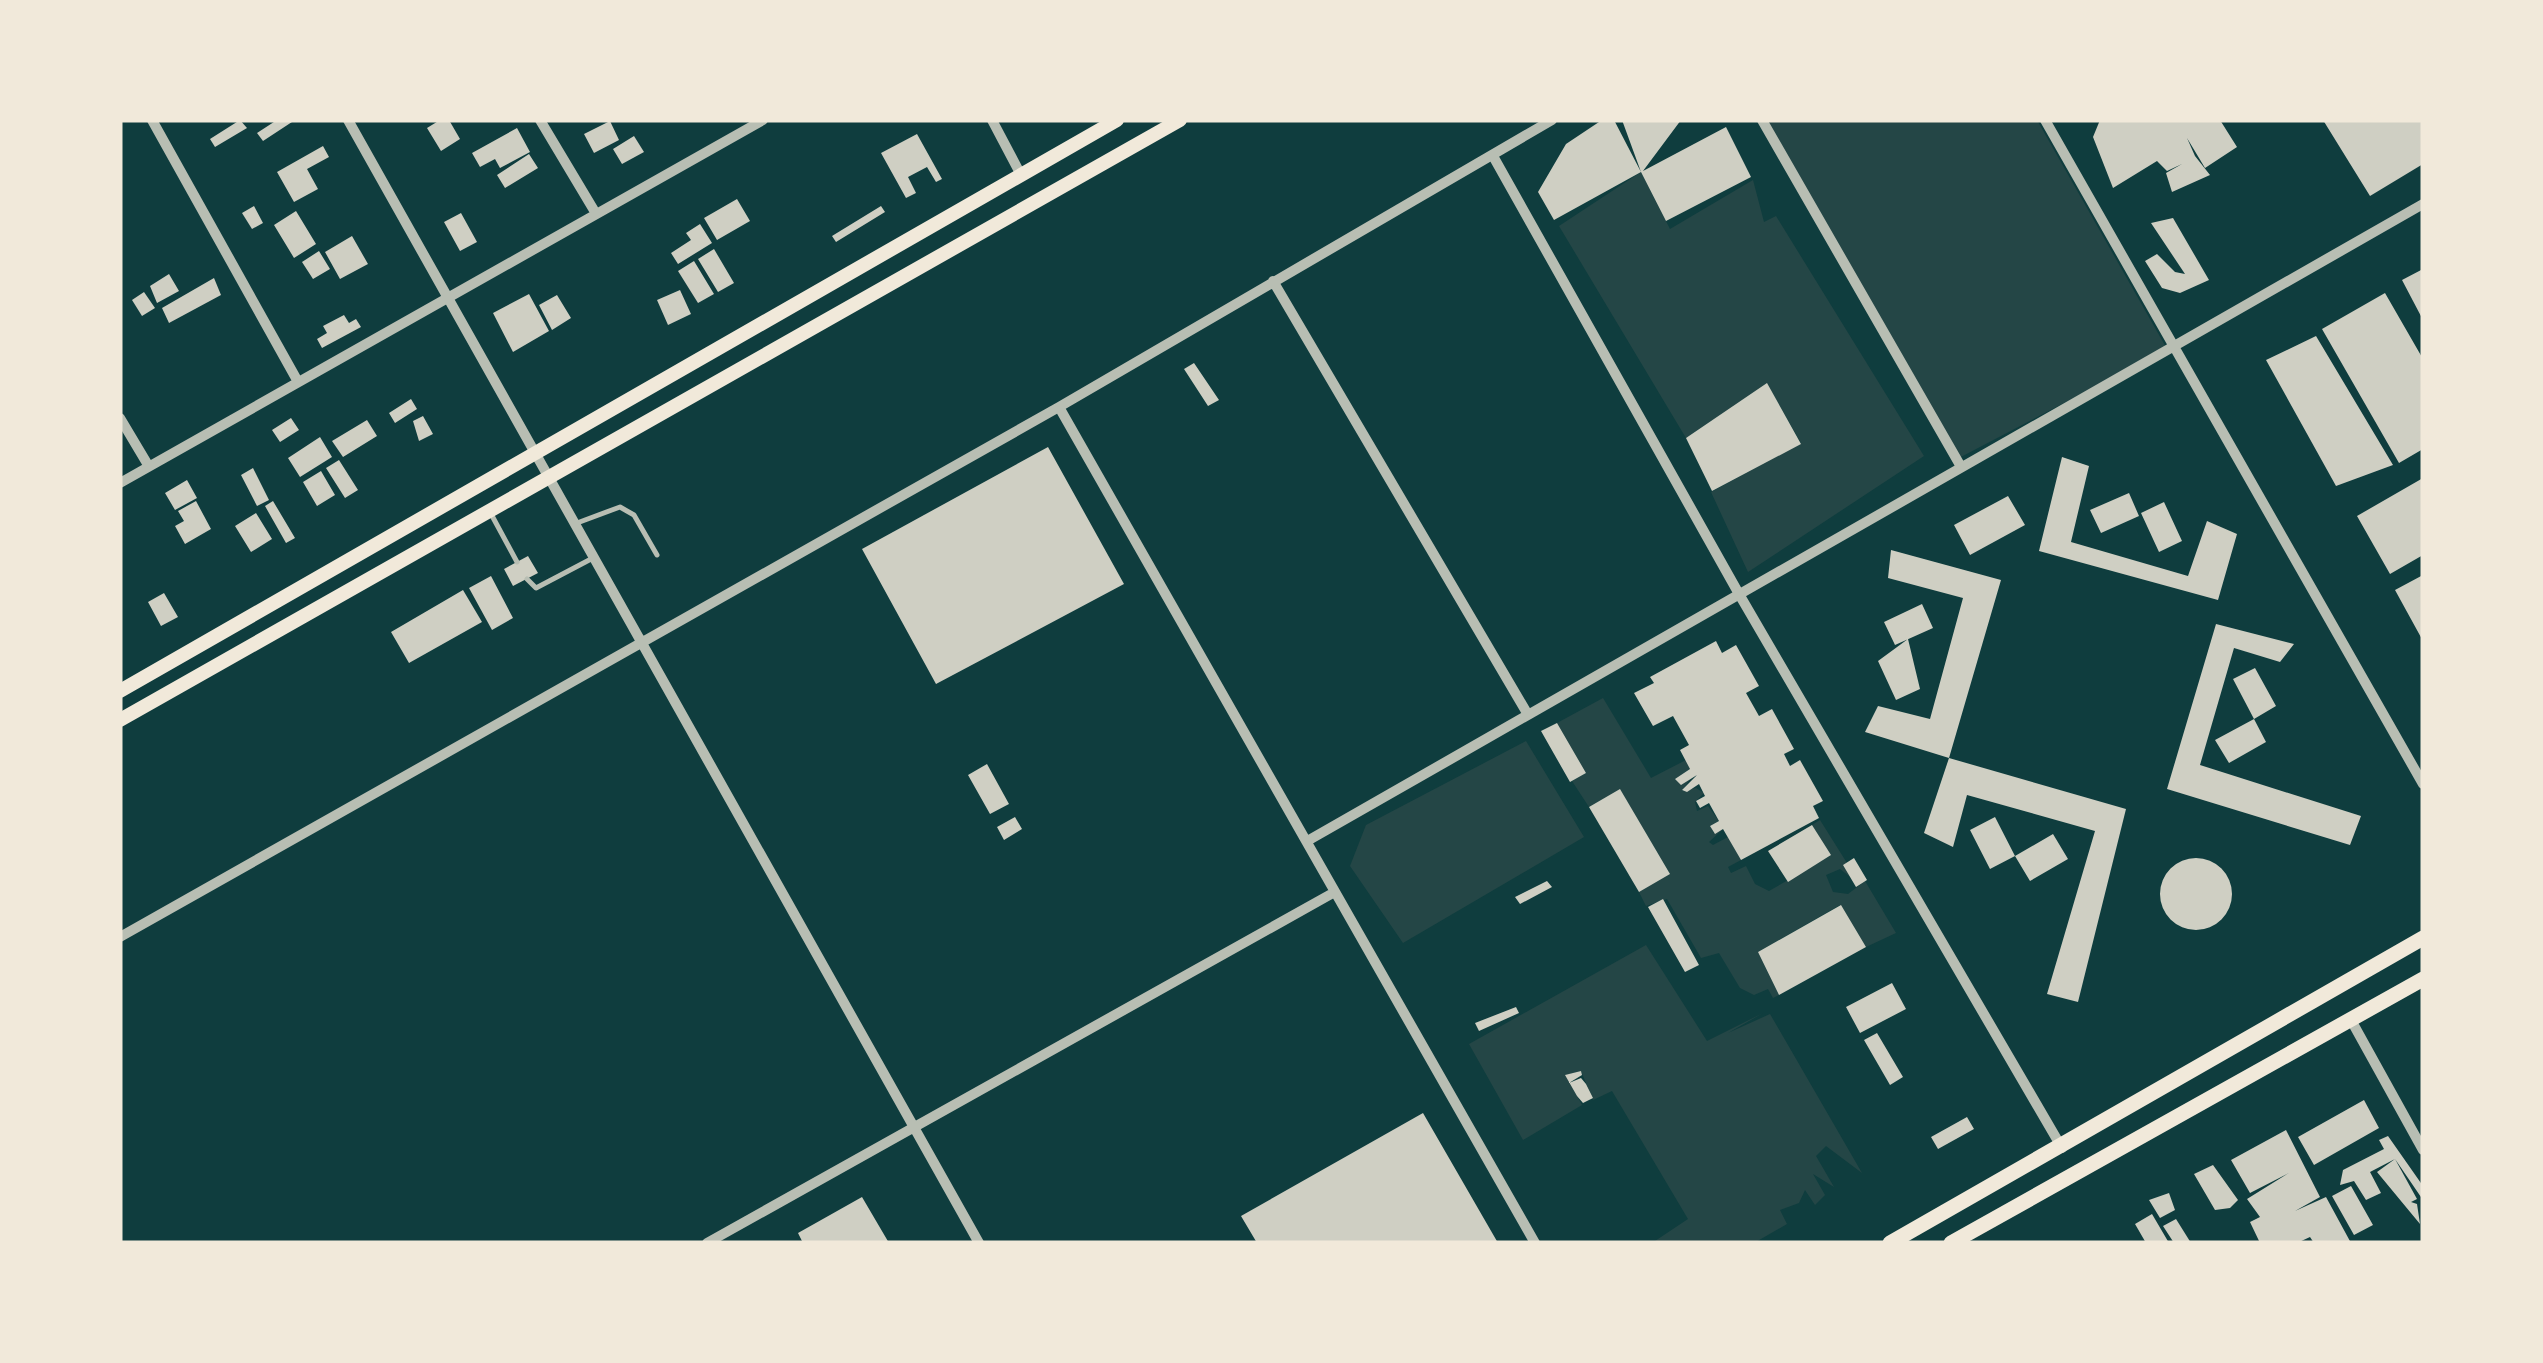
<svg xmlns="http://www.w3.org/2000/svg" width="2543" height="1363" viewBox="0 0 2543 1363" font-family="Bitter,serif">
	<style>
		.green { fill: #244646 }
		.building { fill: #cfcfc3 }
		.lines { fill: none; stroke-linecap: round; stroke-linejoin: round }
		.service { stroke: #b8beb3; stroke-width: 5 }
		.minor { stroke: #b8beb3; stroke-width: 10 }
		.secondary { stroke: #f1e9da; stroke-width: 14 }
		.primary { stroke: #f1e9da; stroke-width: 15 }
	</style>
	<rect width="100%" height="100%" fill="#0f3d3e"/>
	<path class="green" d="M1762,120H2037L2167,349L1957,459Z
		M1641,172L1670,229L1753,180L1764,222L1776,216L1924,456L1748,572L1711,492L1801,443L1767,384L1686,438L1559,226Z
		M1603,698L1651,778L1686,760L1690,769L1676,780L1681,784L1691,778L1682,791L1696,788L1704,793L1695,802L1697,811L1708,806L1719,821L1710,826L1714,833L1723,829L1709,842L1713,845L1728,837L1741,860L1728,867L1731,873L1746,866L1755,884L1769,891L1830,856L1812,825L1820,820L1847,863L1849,876L1840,869L1826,875L1833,892L1848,894L1865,881L1896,933L1866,947L1840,905L1758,952L1779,995L1773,998L1768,989L1754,995L1740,988L1719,953L1701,958L1667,899L1646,906L1639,892L1669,872L1620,790L1589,807L1572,781L1586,773L1557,723Z
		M1526,741L1584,837L1403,943L1350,866L1366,825Z
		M1646,945L1707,1041L1763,1013L1728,1033L1770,1014L1862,1173L1826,1146L1816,1156L1834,1187L1813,1174L1825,1195L1815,1205L1805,1190L1799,1203L1780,1210L1787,1224L1754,1243H1652L1688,1219L1612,1091L1593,1100L1581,1071L1566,1075L1582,1105L1523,1140L1469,1044Z"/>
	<path class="building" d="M240,120L247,128L215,147L210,139Z
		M277,120H295L263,141L257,133Z
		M440,120H449L460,139L441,151L427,128Z
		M1602,120H1614L1641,172L1554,220L1538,192L1566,144Z
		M1622,120H1681L1643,171L1726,127L1751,177L1666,221L1641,172Z
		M2100,120H2220L2237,147L2205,168L2187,138L2195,156L2210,175L2172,192L2166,173L2182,164L2167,171L2157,161L2113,188L2093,137Z
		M2323,120H2423V164L2370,196Z
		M610,121L619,140L594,153L584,134Z
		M517,128L530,152L500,168L495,159L480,167L472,153Z
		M917,134L942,179L936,182L927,167L908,177L916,193L906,198L881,153Z
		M634,136L644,152L622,164L613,149Z
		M323,146L329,157L307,169L318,189L294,202L277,172Z
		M529,154L538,168L505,188L497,175Z
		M737,199L750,221L717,240L704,218Z
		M254,206L263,223L252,229L242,213Z
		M881,206L885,212L836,242L832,236Z
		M296,211L316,244L294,258L274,225Z
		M461,213L477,242L460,251L444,222Z
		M2173,218L2209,280L2180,293L2162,288L2145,261L2157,254L2175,272L2185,274L2151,223Z
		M700,224L712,243L678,264L671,253L691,240L686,233Z
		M352,236L368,264L340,279L325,252Z
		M714,249L734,283L718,292L698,259Z
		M319,251L330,269L313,279L302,262Z
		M694,261L714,294L698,303L678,271Z
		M2423,269V320L2402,280Z
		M169,274L179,291L157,303L150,286Z
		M214,278L221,295L169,323L162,308Z
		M680,290L691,314L668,325L657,300Z
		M144,292L155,308L142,316L132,300Z
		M2385,293L2423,359V449L2399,463L2322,329Z
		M529,294L549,331L513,352L493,313Z
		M557,295L571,318L552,330L539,305Z
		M344,315L349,323L356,319L361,327L322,348L317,339L327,333L323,326Z
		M2316,336L2393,465L2336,486L2266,360Z
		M1194,363L1219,400L1208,406L1184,369Z
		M1767,383L1801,444L1712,491L1686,438Z
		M411,399L417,409L395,423L389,413Z
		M423,416L433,434L419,441L413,421Z
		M291,418L299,430L280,442L272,430Z
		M367,420L377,436L343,457L332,441Z
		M320,437L332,457L300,477L288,458Z
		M1048,447L1124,584L936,684L862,549Z
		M2062,457L2089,466L2071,542L2188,576L2207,521L2237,534L2218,600L2039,551Z
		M339,460L358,490L345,498L326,468Z
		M253,468L269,500L257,506L241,475Z
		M321,471L335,495L317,506L303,482Z
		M2423,478V555L2390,574L2357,516Z
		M187,480L197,498L175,510L165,493Z
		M2129,493L2139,516L2101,533L2090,510Z
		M2008,496L2025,525L1970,555L1954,525Z
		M196,501L211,529L185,544L175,526L184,521L178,511Z
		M273,501L295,538L286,543L265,506Z
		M2164,502L2182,541L2159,552L2141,513Z
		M256,513L272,539L251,552L235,526Z
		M1891,550L2001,580L1949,758L2126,809L2078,1002L2047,994L2095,831L1967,795L1953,847L1924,833L1949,758L1865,732L1878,706L1930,719L1963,598L1888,578Z
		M528,556L538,573L513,586L504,569Z
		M2423,575V641L2395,590Z
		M491,576L513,618L492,630L469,588Z
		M463,590L482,622L409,663L391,632Z
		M164,593L178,617L161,626L148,602Z
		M1922,604L1933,628L1895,645L1884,622Z
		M2216,624L2294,644L2280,662L2234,648L2200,765L2361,816L2350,845L2167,789Z
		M1908,639L1920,689L1896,700L1878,661Z
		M1716,641L1722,653L1736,645L1759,686L1746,693L1759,716L1772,709L1794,749L1784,754L1790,766L1800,760L1823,801L1813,806L1819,818L1741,860L1723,829L1715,834L1710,826L1719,821L1709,803L1700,808L1696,801L1705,796L1699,784L1687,792L1682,790L1697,775L1681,785L1675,779L1690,769L1680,750L1689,745L1673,716L1653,726L1634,693L1654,683L1650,677Z
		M2255,668L2276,706L2254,719L2233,679Z
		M2254,719L2266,742L2229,763L2215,740Z
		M1557,723L1586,773L1570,782L1541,731Z
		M987,764L1009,804L990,814L968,775Z
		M1620,789L1670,874L1639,892L1589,807Z
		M1015,817L1022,829L1004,840L997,827Z
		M1995,817L2015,856L1990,869L1970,830Z
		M1812,825L1831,855L1788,882L1768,851Z
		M2053,834L2068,859L2030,881L2015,856Z
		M2160 894a36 36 0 1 1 72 0a36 36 0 1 1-72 0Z
		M1854,858L1867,880L1856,887L1843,865Z
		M1547,881L1552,887L1520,904L1515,897Z
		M1663,899L1699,965L1685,972L1648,907Z
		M1841,905L1866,947L1779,995L1758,952Z
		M1892,983L1906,1009L1860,1033L1846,1007Z
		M1516,1007L1519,1013L1479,1031L1475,1023Z
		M1877,1033L1903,1077L1890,1085L1864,1040Z
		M1581,1071L1582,1075L1569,1083L1581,1078L1586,1084L1593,1098L1583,1103L1577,1096L1565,1075Z
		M2364,1100L2379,1128L2314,1165L2298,1137Z
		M1423,1113L1498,1243H1257L1241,1216Z
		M1967,1117L1974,1129L1938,1149L1931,1137Z
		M2286,1130L2320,1197L2295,1211L2326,1197L2351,1243H2314L2310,1237L2297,1243H2260L2250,1222L2260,1217L2247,1199L2289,1173L2250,1193L2231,1160Z
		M2388,1136L2423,1186V1200L2395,1159L2417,1199L2411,1202L2417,1204L2420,1224L2377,1172L2395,1159L2370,1172L2381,1193L2366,1200L2354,1181L2340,1185L2343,1170L2384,1149L2379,1140Z
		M2213,1165L2238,1200L2230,1208L2215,1210L2194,1174Z
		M2351,1186L2373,1225L2354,1235L2332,1196Z
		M2169,1193L2175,1210L2160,1218L2149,1200Z
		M862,1197L889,1243H803L798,1233Z
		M2152,1214L2169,1243H2146L2135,1224Z
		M2176,1219L2191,1243H2174L2163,1226Z"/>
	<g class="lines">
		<path class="service" d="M490,512L517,562
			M577,523L620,507L634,515L657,555
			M527,579L536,588L593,558"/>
		<path class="minor" d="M152,120L297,380
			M348,120L979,1243
			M540,120L595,212
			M992,120L1021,175
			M1762,120L1960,465
			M2045,120L2423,784
			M1493,156L1739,594L2062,1148
			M1273,281L1527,713
			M1059,407L1535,1243
			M120,418L148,465
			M120,483L763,120
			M1309,840L2423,204
			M120,937L1059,407L1552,120
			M2351,1020L2423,1150
			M707,1243L1333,893"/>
		<path class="secondary" d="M120,691L1117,120
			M120,720L1180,120"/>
		<path class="primary" d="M1890,1243L2423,938
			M1951,1243L2423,979"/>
	</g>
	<rect width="2543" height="1363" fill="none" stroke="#f1e9da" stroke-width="245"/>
</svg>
